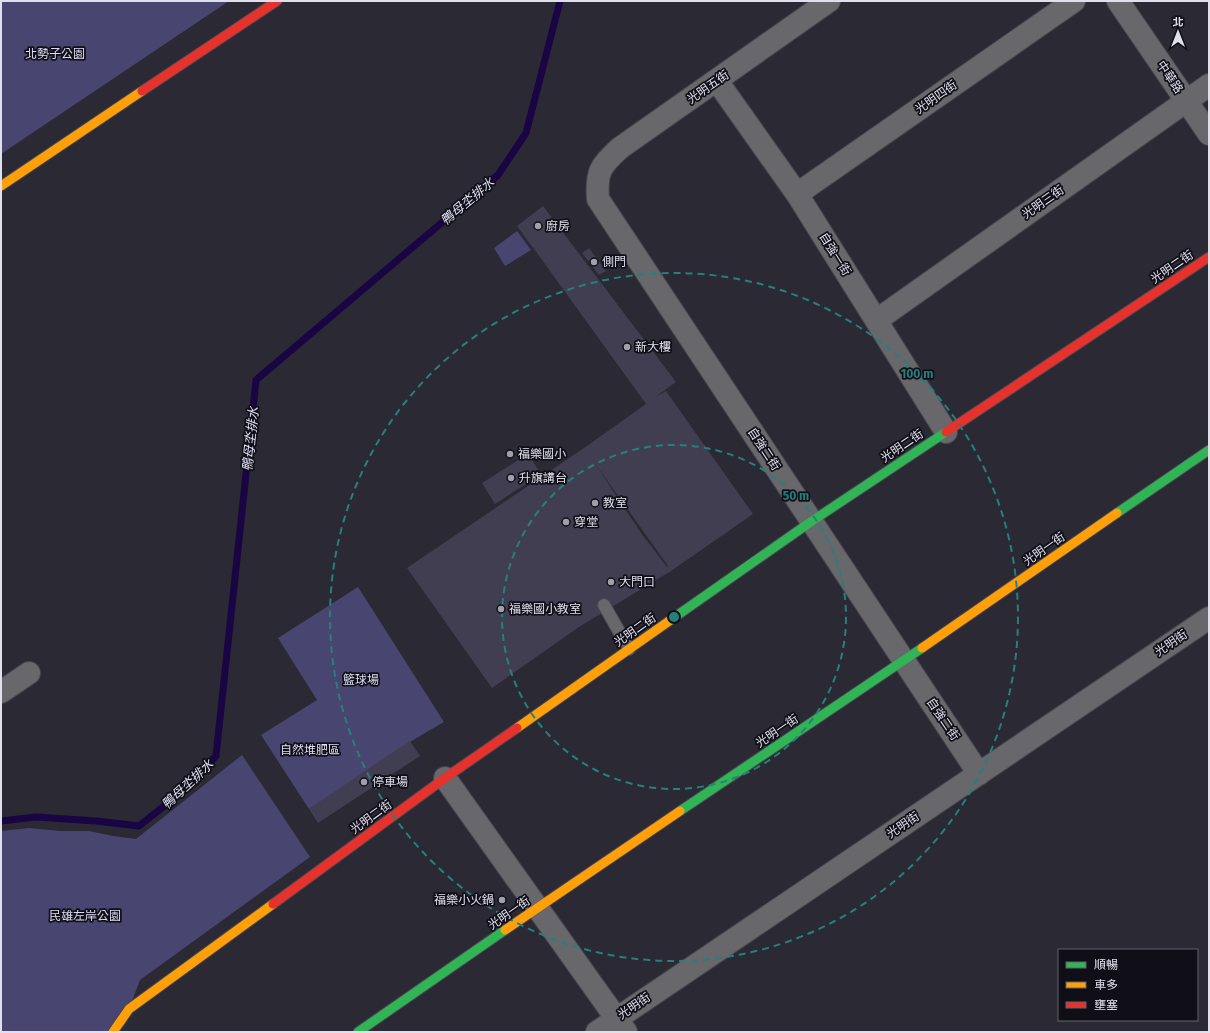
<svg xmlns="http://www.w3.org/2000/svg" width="1210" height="1033" viewBox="0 0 1210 1033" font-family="'Fira Sans','Noto Sans TC',sans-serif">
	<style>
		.green { fill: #484570 }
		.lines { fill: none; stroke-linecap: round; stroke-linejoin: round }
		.stream { stroke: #190543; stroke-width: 7 }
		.building { fill: #413e51; fill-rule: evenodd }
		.lane-casing { stroke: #484751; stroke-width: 14 }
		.street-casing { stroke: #484751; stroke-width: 24 }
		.fast-casing { stroke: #484751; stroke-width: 11 }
		.slow-casing { stroke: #484751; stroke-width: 11 }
		.jam-casing { stroke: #484751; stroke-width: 11 }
		.lane { stroke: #67676c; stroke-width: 12 }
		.street { stroke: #67676c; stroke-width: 22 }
		.fast { stroke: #30b455; stroke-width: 9 }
		.slow { stroke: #ff9f0a; stroke-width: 9 }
		.jam { stroke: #e5322d; stroke-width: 9 }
		.ring { fill: none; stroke: #24817b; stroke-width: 2; stroke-dasharray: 7 5 }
		.poi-dot { fill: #a0a0ac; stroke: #100f18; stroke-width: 1.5 }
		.labels { text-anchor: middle; stroke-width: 3.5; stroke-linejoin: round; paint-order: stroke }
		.park-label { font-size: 12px; fill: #dfdff4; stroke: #100f18 }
		.street-label { font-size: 12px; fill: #e0e0ed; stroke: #100f18 }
		.poi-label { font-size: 12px; fill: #e0e0ed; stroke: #100f18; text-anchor: start }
		.water-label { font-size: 13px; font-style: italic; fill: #e2e1f6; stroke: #100f18 }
		.centre { fill: #24817b; stroke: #100f18; stroke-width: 2 }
		.ring-label { font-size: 12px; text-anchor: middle; font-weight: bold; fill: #24817b; stroke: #100f18; stroke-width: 3.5; stroke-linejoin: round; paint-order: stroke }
	</style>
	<rect width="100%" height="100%" fill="#2a2934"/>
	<path class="green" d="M1,1H229L1,154Z
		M517,231L531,250L505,266L494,248Z
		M358,587L444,722C397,748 354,780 309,809L261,735L317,700L278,638Z
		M242,755L310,857L140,980L129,1009L113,1032H1V831L29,828L60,831H89L113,836L136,839Z"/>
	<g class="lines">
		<path class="stream" d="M1,821L36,817L96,821L139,826L182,792L216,756L256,380L498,175L526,133L560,1"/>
	</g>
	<path class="building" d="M543,206L676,382L654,398L666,391L753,514L671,571L579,627L492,688L407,568L584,448L646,404L537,253L517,226ZM594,462L668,566L667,567L641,533Z
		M589,248L606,271L599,275L582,253Z
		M528,454L541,474L495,504L482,483Z
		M410,741L420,756L318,823L309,809Z"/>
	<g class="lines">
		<defs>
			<path id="lane" d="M604,605L629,649"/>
			<path id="street" d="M829,1L620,148C600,166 596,172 598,199L979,774
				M1118,1L1209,134
				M717,81L797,194L946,432
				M797,194L1074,1
				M877,320L1209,85
				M1,692L29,673
				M445,778L626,1032
				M597,1032L1209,618"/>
			<path id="fast" d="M1117,513L1209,450
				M672,619L812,521L946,432
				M680,811L922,648
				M358,1032L505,930"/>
			<path id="slow" d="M1,186L142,91
				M922,648L1117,513
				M517,728L672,619
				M505,930L680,811
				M113,1032L129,1009L273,904"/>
			<path id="jam" d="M142,91L277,1
				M946,432L1209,257
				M273,904L445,778L517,728"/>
		</defs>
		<use href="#lane" class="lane-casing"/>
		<use href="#street" class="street-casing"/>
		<use href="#fast" class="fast-casing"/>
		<use href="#slow" class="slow-casing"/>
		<use href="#jam" class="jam-casing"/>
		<use href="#lane" class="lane"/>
		<use href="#street" class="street"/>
		<use href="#fast" class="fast"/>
		<use href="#slow" class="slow"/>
		<use href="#jam" class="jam"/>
	</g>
	<g class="ring">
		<circle cx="674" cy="617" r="172"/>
		<circle cx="674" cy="617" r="344"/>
	</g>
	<g class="poi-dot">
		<circle cx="538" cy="226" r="4"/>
		<circle cx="594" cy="262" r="4"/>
		<circle cx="627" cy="347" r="4"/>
		<circle cx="510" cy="454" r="4"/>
		<circle cx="511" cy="478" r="4"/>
		<circle cx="595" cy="503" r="4"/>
		<circle cx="566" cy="522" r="4"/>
		<circle cx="611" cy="582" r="4"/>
		<circle cx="501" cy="609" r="4"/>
		<circle cx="364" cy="782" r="4"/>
		<circle cx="502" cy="900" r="4"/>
	</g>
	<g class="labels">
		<g class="park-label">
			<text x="55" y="58">北勢子公園</text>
			<text x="361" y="684">籃球場</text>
			<text x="310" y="754">自然堆肥區</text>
			<text x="85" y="920">民雄左岸公園</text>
		</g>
		<g class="street-label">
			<text transform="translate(1170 77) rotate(56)" y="4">中華路</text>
			<text transform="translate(708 87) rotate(-35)" y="4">光明五街</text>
			<text transform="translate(936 97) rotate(-35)" y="4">光明四街</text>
			<text transform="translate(1043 202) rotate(-35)" y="4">光明三街</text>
			<text transform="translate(835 254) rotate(58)" y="4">自強一街</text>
			<text transform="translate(1172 267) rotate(-34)" y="4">光明二街</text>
			<text transform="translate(902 446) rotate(-34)" y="4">光明二街</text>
			<text transform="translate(764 449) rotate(57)" y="4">自強二街</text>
			<text transform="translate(1044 549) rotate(-35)" y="4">光明一街</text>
			<text transform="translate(635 630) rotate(-35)" y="4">光明二街</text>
			<text transform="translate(1171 643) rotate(-34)" y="4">光明街</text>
			<text transform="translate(943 719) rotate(56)" y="4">自強二街</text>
			<text transform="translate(777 731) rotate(-34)" y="4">光明一街</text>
			<text transform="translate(371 817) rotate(-36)" y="4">光明二街</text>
			<text transform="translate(903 825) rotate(-34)" y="4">光明街</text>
			<text transform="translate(509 913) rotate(-35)" y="4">光明一街</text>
			<text transform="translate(634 1006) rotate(-34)" y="4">光明街</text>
		</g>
		<g class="poi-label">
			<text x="546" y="230">廚房</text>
			<text x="602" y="266">側門</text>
			<text x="635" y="351">新大樓</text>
			<text x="518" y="458">福樂國小</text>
			<text x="519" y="482">升旗講台</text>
			<text x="603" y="507">教室</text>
			<text x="574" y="526">穿堂</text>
			<text x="619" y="586">大門口</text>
			<text x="509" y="613">福樂國小教室</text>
			<text x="372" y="786">停車場</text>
			<text x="494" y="904" text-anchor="end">福樂小火鍋</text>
		</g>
		<g class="water-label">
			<text transform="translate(467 201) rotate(-40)" y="5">鴨母坔排水</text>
			<text transform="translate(250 439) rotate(-84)" y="5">鴨母坔排水</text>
			<text transform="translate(187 784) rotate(-43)" y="5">鴨母坔排水</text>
		</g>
	</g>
	<circle cx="674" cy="617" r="6" class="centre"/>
	<g class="ring-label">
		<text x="917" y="378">100 m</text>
		<text x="796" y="500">50 m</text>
	</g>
	<rect width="1210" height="1033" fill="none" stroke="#e0e0ed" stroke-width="4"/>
	<rect x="1058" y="949" width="140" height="72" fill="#100f18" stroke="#63636d"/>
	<rect x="1066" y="962" width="20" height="6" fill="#30b455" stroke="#63636d"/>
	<text x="1094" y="969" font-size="12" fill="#e0e0ed">順暢</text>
	<rect x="1066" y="982" width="20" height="6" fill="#ff9f0a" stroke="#63636d"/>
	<text x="1094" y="989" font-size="12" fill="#e0e0ed">車多</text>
	<rect x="1066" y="1002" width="20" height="6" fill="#e5322d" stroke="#63636d"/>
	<text x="1094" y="1009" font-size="12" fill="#e0e0ed">壅塞</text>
	<g transform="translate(1178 32)" stroke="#100f18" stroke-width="3" paint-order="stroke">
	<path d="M0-3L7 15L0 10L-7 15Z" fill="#e0e0ed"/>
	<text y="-6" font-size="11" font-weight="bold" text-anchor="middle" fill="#e0e0ed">北</text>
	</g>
</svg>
